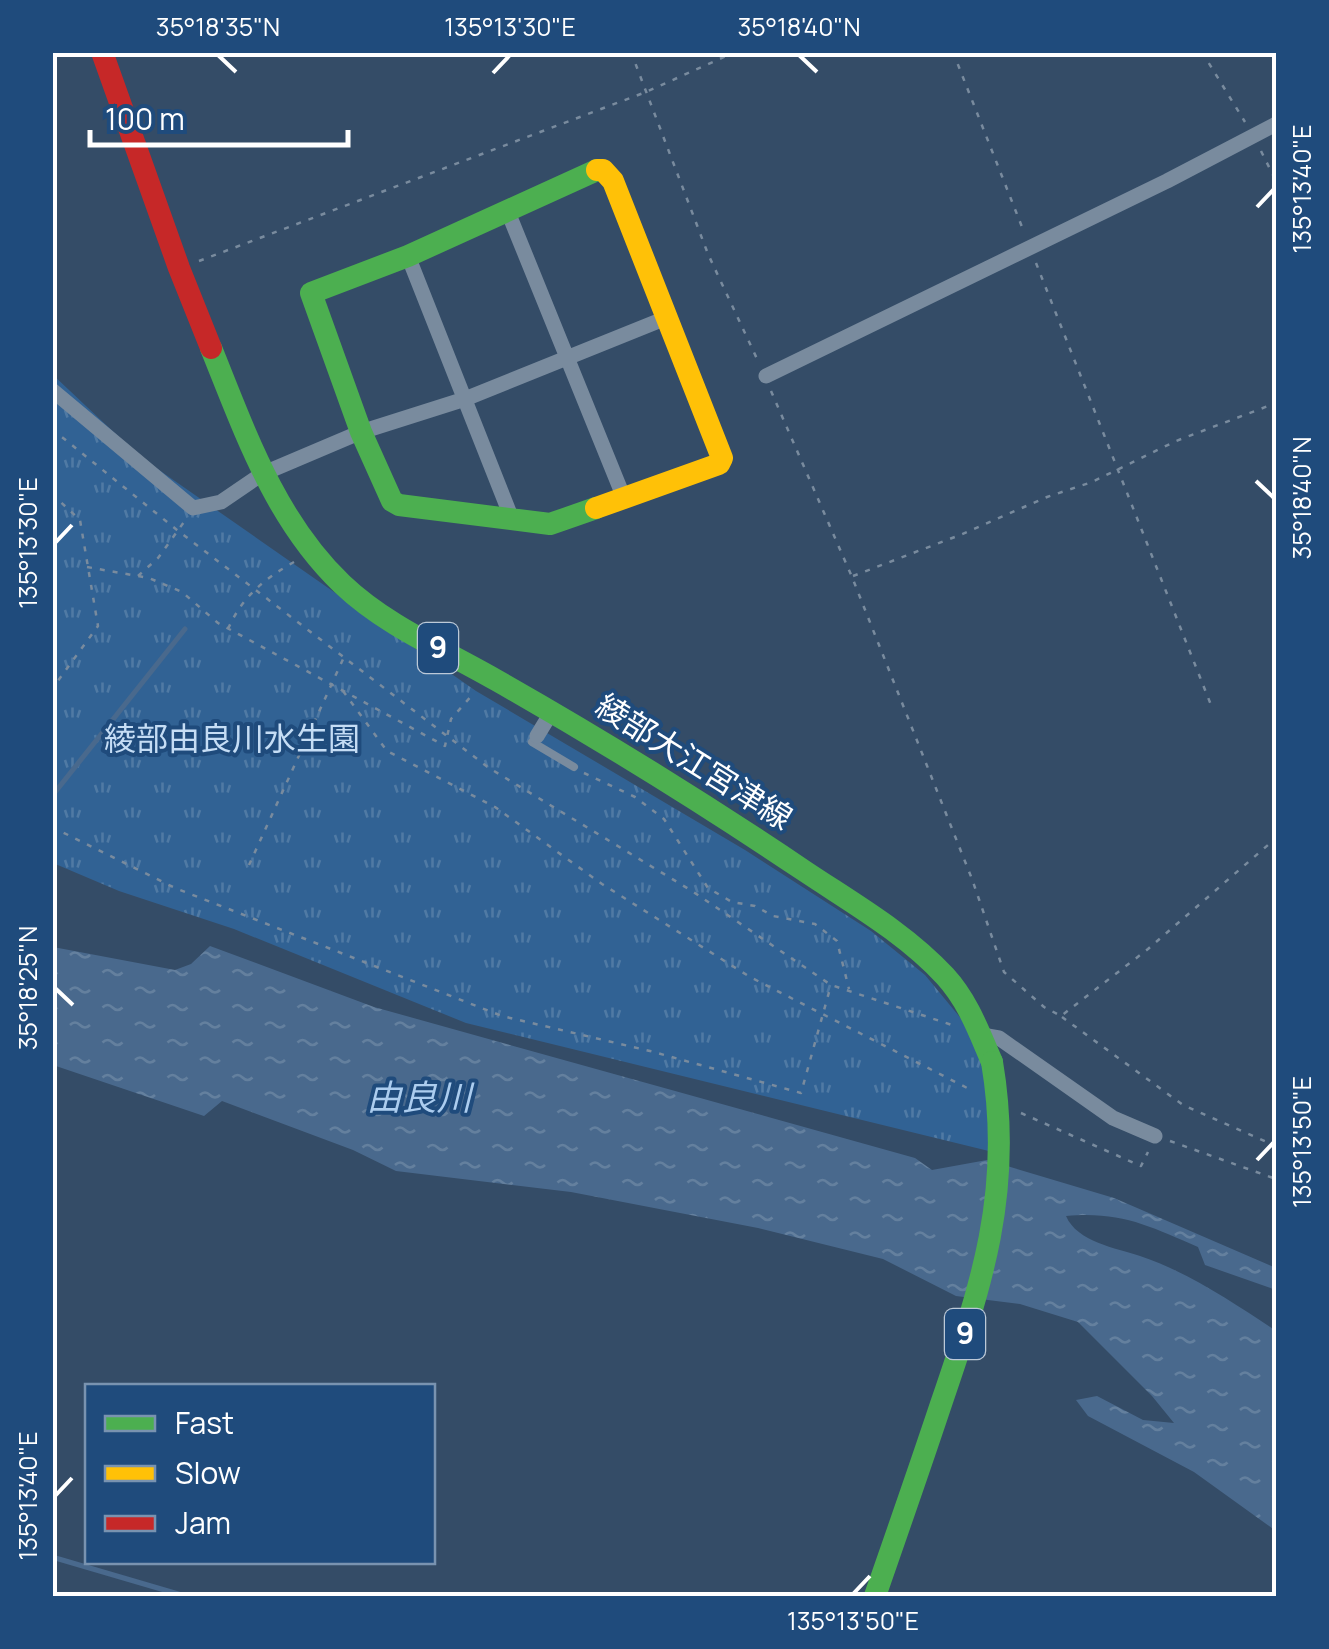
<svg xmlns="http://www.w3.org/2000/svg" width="1329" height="1649" viewBox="0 0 1329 1649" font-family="Manrope,'Noto Sans JP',sans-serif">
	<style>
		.park { fill: url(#park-tufts) }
		.water { fill: url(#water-ripples) }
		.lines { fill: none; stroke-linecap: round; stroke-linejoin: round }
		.stream { stroke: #49698d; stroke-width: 5 }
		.path { stroke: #798b9e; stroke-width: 2.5; stroke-dasharray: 5 8; stroke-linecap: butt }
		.lane { stroke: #798b9e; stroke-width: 8 }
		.street { stroke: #798b9e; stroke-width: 15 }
		.fast { stroke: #4caf50; stroke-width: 22 }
		.slow { stroke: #ffc107; stroke-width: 22 }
		.jam { stroke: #c62828; stroke-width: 22 }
		.fast-bridge { stroke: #4caf50; stroke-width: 22 }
		.ticks { fill: none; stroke: #fff; stroke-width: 4 }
		.labels { text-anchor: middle; stroke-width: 8; stroke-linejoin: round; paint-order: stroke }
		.shield { fill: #1f4b7c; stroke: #bcc9d8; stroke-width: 2.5 }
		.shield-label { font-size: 30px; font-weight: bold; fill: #fff }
		.park-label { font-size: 32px; fill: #c5ddf5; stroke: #1f4b7c }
		.street-label { font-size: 32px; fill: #fff; stroke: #1f4b7c }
		.water-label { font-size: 35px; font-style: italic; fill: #accdef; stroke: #1f4b7c }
		.neatline { fill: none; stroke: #fff; stroke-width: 4 }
		.ticks-label { font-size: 25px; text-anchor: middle; fill: #fff }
	</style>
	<defs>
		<pattern id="park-tufts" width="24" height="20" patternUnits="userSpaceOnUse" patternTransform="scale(2.5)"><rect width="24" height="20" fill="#316294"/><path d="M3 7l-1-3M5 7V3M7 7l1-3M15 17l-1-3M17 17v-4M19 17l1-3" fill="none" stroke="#507aa4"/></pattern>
		<pattern id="water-ripples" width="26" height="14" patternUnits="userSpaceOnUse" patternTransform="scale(2.5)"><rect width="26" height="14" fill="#49698d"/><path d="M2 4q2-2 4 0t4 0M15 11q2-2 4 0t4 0" fill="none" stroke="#64809e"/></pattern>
	</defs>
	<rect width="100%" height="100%" fill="#344c67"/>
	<path class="park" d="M52,374L139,456L476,691L745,850L871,931L925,975L968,1027L993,1091L997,1153L466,1023L234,929L119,891L53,863Z"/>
	<path class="water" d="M210,946L374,1007L915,1158L932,1170L987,1160L1114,1198L1276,1268V1290L1205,1265L1198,1247C1149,1226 1121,1211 1066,1216C1077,1242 1116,1248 1140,1256C1188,1272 1234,1303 1276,1331V1531L1194,1472L1088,1416L1076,1400L1097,1396L1143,1420L1174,1423L1152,1396L1078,1322L1020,1304L956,1296L883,1259L758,1228L571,1192L396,1171L353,1150L222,1101L204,1116L53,1065V947L175,970L191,964Z"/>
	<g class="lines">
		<path class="stream" d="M52,796L185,629
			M52,1557L185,1596"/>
		<path class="path" d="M631,52L708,254L758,361
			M953,52L1024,232
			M1202,52L1245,122
			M1261,151L1276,181
			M199,261L646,92L735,52
			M1036,263L1213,710
			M771,391L852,577L972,879L1004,972L1044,1007L1061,1016L1148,949L1276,838
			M52,429L177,530L489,768L692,891L831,985L952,1025
			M52,494L80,520L98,626L52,689
			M87,567L149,578L182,592L218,623L445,746L451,719L474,693
			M138,576L158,558L184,522
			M853,576L960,535L1047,497L1092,482L1176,441L1276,403
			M228,629C242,597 264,579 294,562
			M343,691L387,751L495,807L602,884L750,977L973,1091
			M584,773L635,797L664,819L708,888L732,902L755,906L773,916L815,924L837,941L849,989
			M52,827L175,888L502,1016L650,1051L801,1093L831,985
			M249,865L344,657
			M1062,1017L1183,1105L1276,1146
			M1021,1113L1141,1166L1148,1152
			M1170,1141L1276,1179"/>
		<path class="lane" d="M537,736L532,742L574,767"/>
		<path class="street" d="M508,212L624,498
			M408,256L512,519
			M766,376L1167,181L1276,124
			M52,390L193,508L221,502L262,474L361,432L465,399L666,318
			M537,736L551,713
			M982,1035L999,1038L1113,1118L1155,1136"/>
		<path class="fast" d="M211,348C245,432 275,520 342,584C386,626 444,650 496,680C602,740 705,804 806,872C854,904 905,933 945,976C968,1001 979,1032 992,1062
			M596,508L550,524L399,505L392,501L361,432L311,293L408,256L597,170"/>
		<path class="slow" d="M596,508L719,464L722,458L613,181L603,170H597"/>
		<path class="jam" d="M102,52L179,268L211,348"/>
		<path class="fast-bridge" d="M875,1596C897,1533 919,1470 940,1407C981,1287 1014,1191 992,1062"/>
	</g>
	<path class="ticks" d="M218,55L236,72M799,55L817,72M493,73L510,55M1257,207L1274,189M1256,481L1274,498M55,543L72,525M55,988L73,1005M1257,1160L1274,1142M55,1496L72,1478M853,1594L870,1576"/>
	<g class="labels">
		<g class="shield">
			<rect x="418" y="623" width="40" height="50" rx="8"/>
			<rect x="945" y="1309" width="40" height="50" rx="8"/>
		</g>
		<g class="shield-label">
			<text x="438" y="658">9</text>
			<text x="965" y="1344">9</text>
		</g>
		<g class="park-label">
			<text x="232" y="750">綾部由良川水生園</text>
		</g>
		<g class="street-label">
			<text transform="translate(694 762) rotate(32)" y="11">綾部大江宮津線</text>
		</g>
		<g class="water-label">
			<text x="419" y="1110">由良川</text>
		</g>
	</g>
	<rect width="1329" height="1649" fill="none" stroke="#1f4b7c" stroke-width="110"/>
	<rect x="85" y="1384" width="350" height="180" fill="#1f4b7c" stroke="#7993b0" stroke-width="2.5"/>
	<rect x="105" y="1416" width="50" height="15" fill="#4caf50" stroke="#7993b0" stroke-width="2.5"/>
	<text x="175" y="1434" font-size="30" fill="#ffffff">Fast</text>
	<rect x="105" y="1466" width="50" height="15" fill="#ffc107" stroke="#7993b0" stroke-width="2.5"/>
	<text x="175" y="1484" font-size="30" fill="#ffffff">Slow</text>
	<rect x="105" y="1516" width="50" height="15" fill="#c62828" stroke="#7993b0" stroke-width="2.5"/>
	<text x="175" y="1534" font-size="30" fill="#ffffff">Jam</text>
	<path d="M90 130v15h258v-15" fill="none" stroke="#ffffff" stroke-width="5"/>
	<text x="105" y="130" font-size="30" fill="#ffffff" stroke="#1f4b7c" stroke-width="8" paint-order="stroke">100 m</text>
	<rect x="55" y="55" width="1219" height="1539" class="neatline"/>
	<g class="ticks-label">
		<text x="218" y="36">35°18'35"N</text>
		<text x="510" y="36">135°13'30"E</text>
		<text x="799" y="36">35°18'40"N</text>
		<text transform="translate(1302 189) rotate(-90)" y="9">135°13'40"E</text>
		<text transform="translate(1302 498) rotate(-90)" y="9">35°18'40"N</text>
		<text transform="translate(28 543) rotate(-90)" y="9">135°13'30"E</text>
		<text transform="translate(28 988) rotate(-90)" y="9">35°18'25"N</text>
		<text transform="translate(1302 1142) rotate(-90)" y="9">135°13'50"E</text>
		<text transform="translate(28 1496) rotate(-90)" y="9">135°13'40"E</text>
		<text x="853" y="1630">135°13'50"E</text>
	</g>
</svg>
